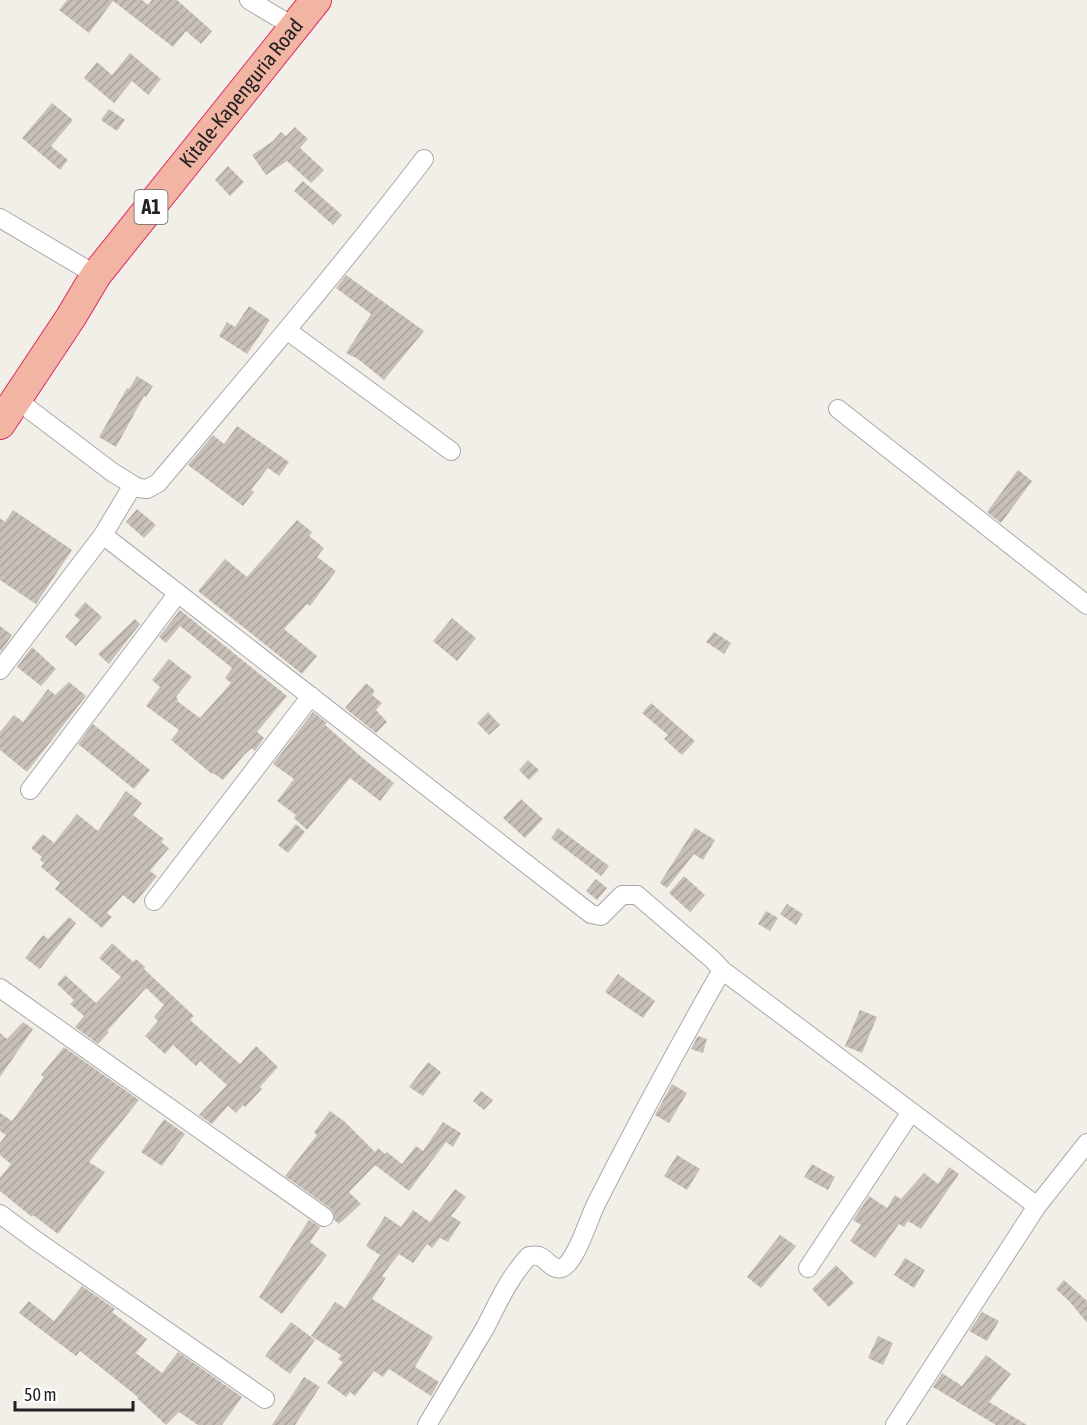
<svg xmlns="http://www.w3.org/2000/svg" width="1087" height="1425" viewBox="0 0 1087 1425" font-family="'Asap Condensed',sans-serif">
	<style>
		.building { fill: url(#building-hatch) }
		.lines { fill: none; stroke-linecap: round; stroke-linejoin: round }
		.minor-casing { stroke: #a9a9a9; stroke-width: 20 }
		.trunk-casing { stroke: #dc2a67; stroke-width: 32 }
		.minor { stroke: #fff; stroke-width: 18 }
		.trunk { stroke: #f2b4a3; stroke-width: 30 }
		.labels { text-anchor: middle; stroke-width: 5; stroke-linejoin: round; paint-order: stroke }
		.shield { fill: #fff; stroke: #646464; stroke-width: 1.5 }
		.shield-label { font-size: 20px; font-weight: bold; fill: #222 }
		.street-label { font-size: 21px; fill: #222; stroke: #fff }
	</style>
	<defs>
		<pattern id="building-hatch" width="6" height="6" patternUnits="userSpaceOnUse" patternTransform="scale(1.5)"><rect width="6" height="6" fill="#c7bfb8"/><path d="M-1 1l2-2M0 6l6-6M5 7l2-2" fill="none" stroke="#aba49e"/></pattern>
	</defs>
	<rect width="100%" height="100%" fill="#f2efe9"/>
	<path class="building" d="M67,0H142L148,5L152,0H177L212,31L201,44L186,31L173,47L113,1L89,33L59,10Z
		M130,53L161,79L148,95L132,81L114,103L84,78L97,62L112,75Z
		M52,103L73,120L51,146L68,160L60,170L22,138Z
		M109,109L125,120L117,131L101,120Z
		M295,127L308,139L300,148L324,170L311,183L287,161L266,175L252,155L273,141L281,132L286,136Z
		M228,166L244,182L230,196L215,180Z
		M303,181L342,215L333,225L294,191Z
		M346,275L424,331L384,380L358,359L346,353L371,314L336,288Z
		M249,306L270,320L247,354L219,336L227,322L235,327Z
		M137,376L153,386L146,397L144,396L116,447L99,437L127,388L129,389Z
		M237,426L289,462L279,476L268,468L251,490L254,492L243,506L188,465L213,435L224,444Z
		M1018,470L1032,481L1001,523L987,512Z
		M137,509L156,525L144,538L126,522Z
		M13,510L72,550L36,604L0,580V518L5,522Z
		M297,520L312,532L309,536L324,548L317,557L336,571L310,606L307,604L284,629L317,656L302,674L198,591L225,559L247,577Z
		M85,602L102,617L76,646L65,637L80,620L74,615Z
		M180,610L287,696L257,732L264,738L255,751L252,748L244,755L223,780L213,773L212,774L171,740L179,730L146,706L160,687L152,680L169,659L192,677L176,697L178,699L177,701L200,718L231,683L225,678L232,668L180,626L166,643L159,637Z
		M452,618L476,638L457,661L433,641Z
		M135,619L140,624L109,664L98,654Z
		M0,626L12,635L1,651L0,650Z
		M714,632L731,643L724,654L706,642Z
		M32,647L56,669L41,686L17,667Z
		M69,682L86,696L27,772L0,750V732L14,715L23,722L48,689L55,695Z
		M366,683L375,691L372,695L382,703L376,710L387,722L376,733L345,708Z
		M651,703L695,741L682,755L664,739L668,735L642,713Z
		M313,712L327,723L325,725L365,760L394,783L380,801L350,778L307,830L294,818L296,815L277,801L294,779L273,764Z
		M488,712L500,725L489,735L477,723Z
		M93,724L150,770L134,789L78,744Z
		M528,760L539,770L529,780L519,770Z
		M126,791L142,803L133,815L164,839L161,842L169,848L150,871L157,876L134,904L123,895L107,913L112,917L102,928L55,889L60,883L41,867L44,863L40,860L42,857L31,848L43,834L54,843L77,814L98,831Z
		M521,799L543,819L525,838L503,818Z
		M296,824L305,832L288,853L278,845Z
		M558,828L609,866L601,876L551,838Z
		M695,828L715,840L703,860L694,854L667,888L660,883Z
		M684,876L705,895L690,912L669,893Z
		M596,879L607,888L597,900L586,891Z
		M787,904L803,914L796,925L780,914Z
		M766,911L778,918L770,931L758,924Z
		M69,917L76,923L40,969L25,958L43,935L48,939Z
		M112,943L133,962L136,959L145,967L144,969L194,1016L190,1020L240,1064L256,1046L278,1067L260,1087L262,1089L245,1107L243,1105L236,1113L228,1106L212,1124L199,1115L227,1085L200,1061L196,1066L173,1045L165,1054L145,1036L158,1021L154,1017L164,1005L146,988L107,1031L109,1032L98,1044L75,1027L84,1016L70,1004L74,1000L57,984L65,975L96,1003L121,977L99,958Z
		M618,974L655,1001L643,1018L605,992Z
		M860,1010L877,1017L862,1053L845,1046Z
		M23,1022L33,1029L0,1077V1033L7,1039Z
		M698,1036L707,1039L703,1053L691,1049Z
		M64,1047L139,1100L89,1162L105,1172L58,1234L33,1215L32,1217L0,1191V1178L11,1164L0,1155V1143L6,1135L0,1131V1113L12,1121L44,1077L41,1075Z
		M428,1062L441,1072L423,1096L409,1087Z
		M672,1084L687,1093L669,1123L655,1115Z
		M481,1091L493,1100L484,1110L473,1101Z
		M330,1111L345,1122L375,1152L378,1148L385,1154L387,1152L402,1164L416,1146L423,1151L443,1122L461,1133L453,1147L446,1142L409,1191L375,1165L349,1192L361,1204L339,1224L334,1220V1213L330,1208L285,1176L317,1135L314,1132Z
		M164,1119L185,1134L162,1166L141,1152Z
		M677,1155L700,1169L687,1190L664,1176Z
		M812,1164L835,1177L828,1190L804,1177Z
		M949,1167L959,1174L921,1229L908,1221L904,1227L899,1224L875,1258L850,1241L861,1225L853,1220L869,1196L887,1208L895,1195L901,1199L924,1173L938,1184Z
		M455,1189L466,1197L451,1216L461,1222L448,1242L440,1238L432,1248L427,1244L413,1263L399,1254L382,1276L386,1278L372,1299L433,1337L415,1367L439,1382L431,1396L389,1369L383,1377L374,1371L355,1396L350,1392L346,1397L327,1383L343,1362L338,1359L341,1355L311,1336L335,1302L345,1308L380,1255L366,1246L385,1216L401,1227L413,1210L430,1222Z
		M309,1220L320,1227L310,1242L327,1255L282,1314L259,1297Z
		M780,1235L796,1246L761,1288L747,1277Z
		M905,1258L925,1270L914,1288L894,1275Z
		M836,1265L854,1283L829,1307L812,1289Z
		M1064,1280L1087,1301V1323L1070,1302L1056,1289Z
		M82,1286L115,1309L112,1312L147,1339L136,1353L162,1373L178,1352L242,1397L222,1425H198L179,1412L166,1425L137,1398L138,1397L80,1351L76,1356L19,1313L29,1301L54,1321Z
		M982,1312L999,1321L987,1341L969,1331Z
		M291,1322L315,1340L290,1374L265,1356Z
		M878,1336L893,1343L883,1365L868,1358Z
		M986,1355L1011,1374L989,1402L1027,1425H996L933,1387L942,1373L962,1386Z
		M304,1377L320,1387L295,1425H272Z"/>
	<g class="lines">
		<defs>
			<path id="minor" d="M249,0L294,27
				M0,218L96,275
				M288,331L451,451
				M17,400L112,472L133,485L139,488L147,489L158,483C248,376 339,270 424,159
				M838,409L1087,605
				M103,535L591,914L601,916L622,895H637L713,960L722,970L1037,1206
				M0,670L103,535L133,485
				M30,790L178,593
				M154,901L311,696
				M0,988L324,1217
				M0,1214L38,1242L265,1399
				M808,1268L911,1112
				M427,1425C446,1393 466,1360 485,1328C498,1303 509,1277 529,1256C532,1256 536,1255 539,1256C547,1259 552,1271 562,1268C576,1262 589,1218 596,1204C636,1125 678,1047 722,970
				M895,1425L1037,1206L1087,1143"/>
			<g id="trunk">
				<path id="s1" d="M0,424L71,317L96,275L316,0"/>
			</g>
		</defs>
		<use href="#minor" class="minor-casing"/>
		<use href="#trunk" class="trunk-casing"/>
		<use href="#minor" class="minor"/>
		<use href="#trunk" class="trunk"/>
	</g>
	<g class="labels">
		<rect class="shield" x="134.5" y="190" width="33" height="34" rx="4.5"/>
		<g class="shield-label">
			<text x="151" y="214">A1</text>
		</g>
		<g class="street-label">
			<text dy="7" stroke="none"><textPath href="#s1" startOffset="410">Kitale-Kapenguria Road</textPath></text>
		</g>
	</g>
	<path d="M15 1401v9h118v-9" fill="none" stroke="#222222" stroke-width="3"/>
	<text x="24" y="1401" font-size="18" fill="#222222" stroke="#ffffff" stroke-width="4.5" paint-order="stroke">50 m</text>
</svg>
